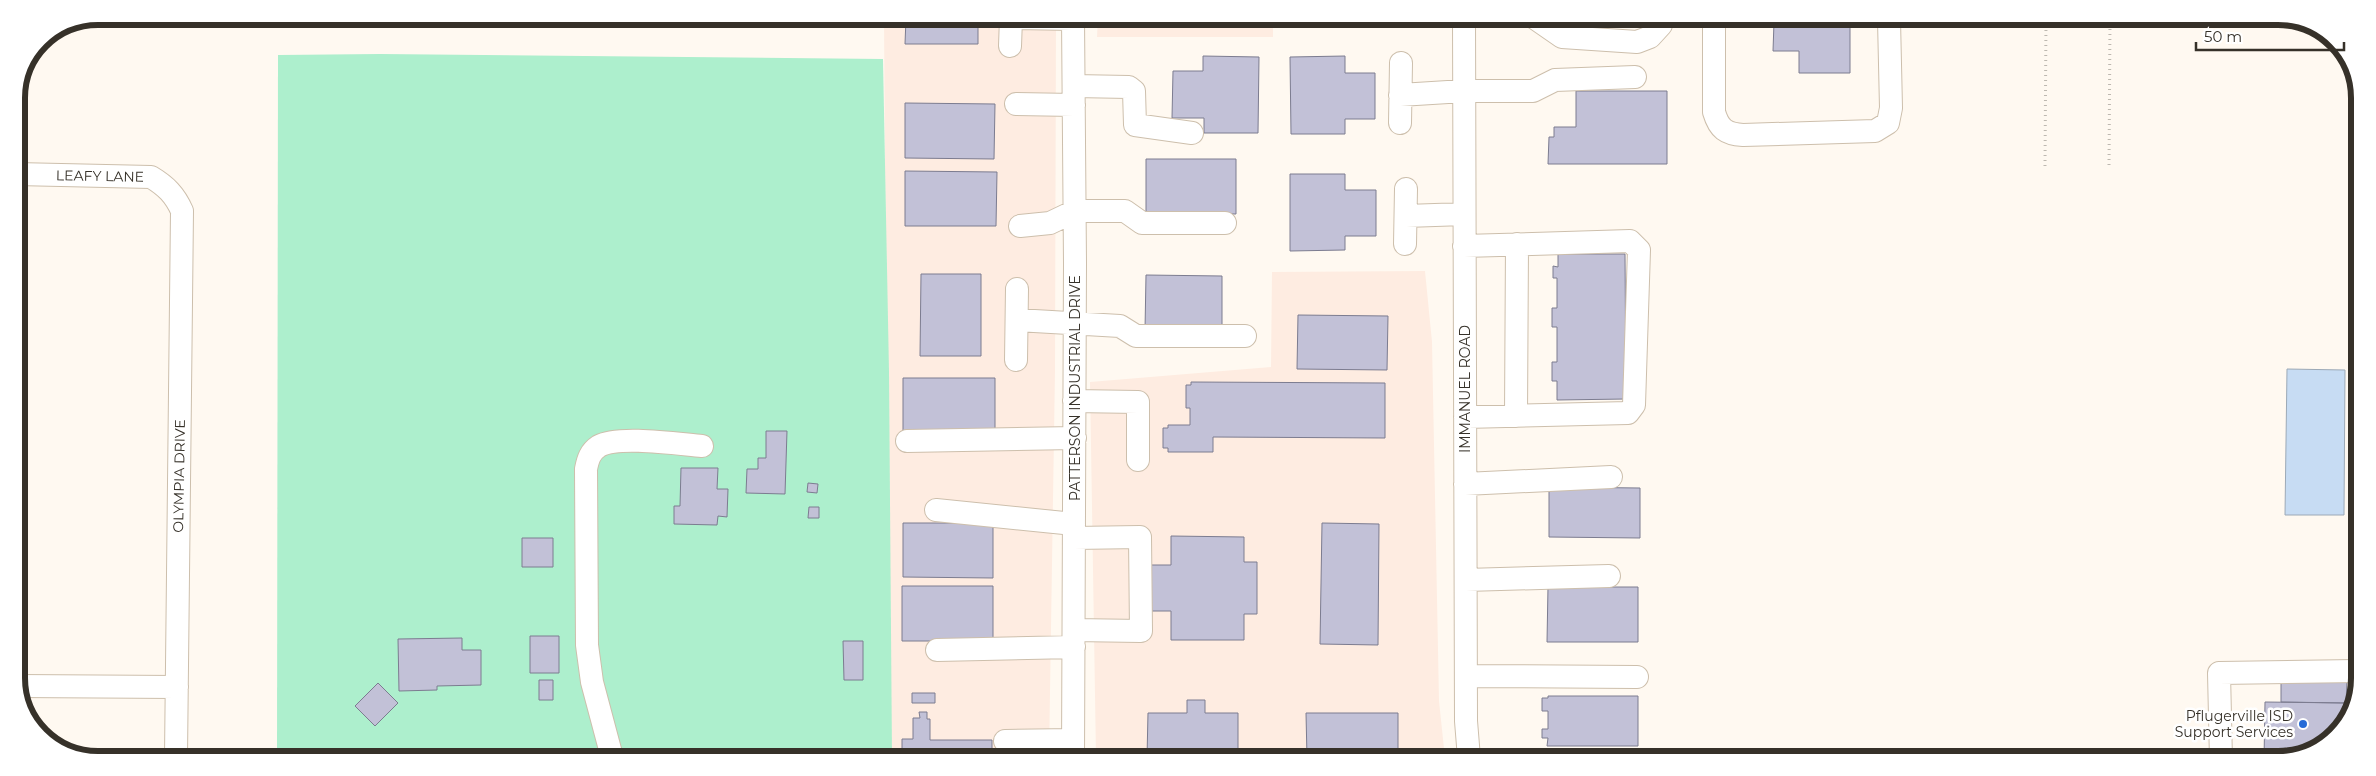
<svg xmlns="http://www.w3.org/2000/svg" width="2376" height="776" viewBox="0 0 2376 776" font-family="Montserrat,sans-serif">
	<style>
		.commercial { fill: #feece1 }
		.green { fill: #adefcd }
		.water { fill: #c7dcf3; stroke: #9ca9b6 }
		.building { fill: #c2c1d7; stroke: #7c7c90 }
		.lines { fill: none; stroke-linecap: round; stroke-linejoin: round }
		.minor-casing { stroke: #cdbfac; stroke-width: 24 }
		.path { stroke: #bdb8b0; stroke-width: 3; stroke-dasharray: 1 4; stroke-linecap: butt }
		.minor { stroke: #fff; stroke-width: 22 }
		.poi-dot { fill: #266bd7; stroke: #fff; stroke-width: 2 }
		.labels { text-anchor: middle; stroke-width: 5; stroke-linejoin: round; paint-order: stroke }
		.street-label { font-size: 14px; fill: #363129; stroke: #fff }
		.poi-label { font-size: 14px; fill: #363129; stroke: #fff; text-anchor: end }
		.rim { fill: none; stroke: #363129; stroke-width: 6 }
	</style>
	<rect width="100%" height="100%" fill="#fff9f1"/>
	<path class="commercial" d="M884,18H1056L1055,371L1049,757H889Z
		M1098,18L1273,19V37H1097Z
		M1425,271L1432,342L1439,701L1445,758L1096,757L1090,382L1271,367L1272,272Z"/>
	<path class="green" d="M380,54L883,59L889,372L892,757L277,756L278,55Z"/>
	<path class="water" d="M2287,369L2345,370L2344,515H2285Z"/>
	<path class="building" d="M906,18H978V44H905Z
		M1584,19H1638V27H1583Z
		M1758,19L1860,20H1850V73H1799V51H1773L1774,22H1758Z
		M1203,56L1259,57L1258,133H1204V118H1172L1173,71H1203Z
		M1345,56V73H1375V119H1345V134H1291L1290,57Z
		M1576,91H1667V164H1548L1549,137H1554V127H1576Z
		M905,103L995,104L994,159L905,158Z
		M1146,159H1236V214L1146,213Z
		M905,171L997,172L996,226H905Z
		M1290,174H1345V190H1376V236H1345V250L1290,251Z
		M1558,254H1625L1626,399L1557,400V381H1552V362H1557V327H1552V308H1557V278H1553V266L1558,267Z
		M921,274H981V356H920Z
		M1146,275L1222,276V330H1145Z
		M1298,315L1388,316L1387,370L1297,369Z
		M903,378H995V433H903Z
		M1191,382L1385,383V438L1213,437V452H1168V448H1163V428H1168V425H1190V408H1186V385H1191Z
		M766,431H787L785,494L746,493L747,469H758V458H766Z
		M681,468H718L717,489H728L727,517L718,516L717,525L674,524V506H680Z
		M808,483L818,484L817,493L807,492Z
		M1549,487L1640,488V538L1549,537Z
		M809,507H819V518H808Z
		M903,523H993V578L903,577Z
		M1322,523L1379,524L1378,645L1320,644Z
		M1171,536L1244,537V562H1257V614H1244V640H1171V611H1149V565H1171Z
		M522,538H553V567H522Z
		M902,586H993V641H902Z
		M1548,587H1638V642H1547Z
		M530,636H559V673H530Z
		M462,638V650H481V685L437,686V690L399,691L398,639Z
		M843,641H863V680H844Z
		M539,680H553V700H539Z
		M2281,681H2347L2346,703L2281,702Z
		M378,683L398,703L375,726L355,706Z
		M912,693H935V703H912Z
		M1548,696H1638V746H1547L1548,738H1542V729H1548V711H1542V698H1548Z
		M1187,700H1205V713H1238V758H1147L1148,713H1187Z
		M2265,702L2346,703L2356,704L2328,743L2279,760H2264Z
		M919,712H927V719H930V740H992V757H902V739H913V718H920Z
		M1306,713H1398V758H1307Z
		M1547,757H1643V759L1547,758Z"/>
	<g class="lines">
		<defs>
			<path id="minor" d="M1011,18L1073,19
				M1464,19L1466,721L1469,758
				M1536,19L1562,37L1637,42L1650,37L1661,25L1662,19
				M1714,19V112C1719,129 1726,134 1743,135L1875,131L1888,123L1891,108L1889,20
				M1010,46L1011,18
				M1074,86L1129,87L1134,91L1135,125L1192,133
				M1400,95L1464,91H1533L1555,80L1635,77
				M1016,104L1074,105
				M1400,123L1401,63
				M16,174L151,177C166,186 175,195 182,211L176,756
				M1406,216L1464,214
				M1020,226L1050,223L1075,211H1125L1142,223H1225
				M1405,244L1406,189
				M1464,246L1630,241L1639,250L1634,405L1628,413L1465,417
				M1017,320L1120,326L1136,336H1245
				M1016,360L1017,289
				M1074,401L1138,402V460
				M1516,416L1517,244
				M907,441L1075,438
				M1465,484L1611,477
				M936,510L1074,524
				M1466,580L1609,576
				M1074,630L1141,631L1140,537L1074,538
				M937,650L1074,647
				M1467,676L1637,677
				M17,686L177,687
				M1005,741L1073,740
				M612,757L592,682L587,645L586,469C588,459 590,452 599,446C618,435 678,444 702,446
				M1073,757L1075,263L1073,18
				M2221,760L2219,673L2356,671"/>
		</defs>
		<use href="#minor" class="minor-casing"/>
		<path class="path" d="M2093,20L2110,21L2109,166
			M2045,166L2046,20"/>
		<use href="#minor" class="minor"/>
	</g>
	<circle class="poi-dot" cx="2303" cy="724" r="5"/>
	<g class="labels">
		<g class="street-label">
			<text transform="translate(100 176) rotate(1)" y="5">LEAFY LANE</text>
			<text transform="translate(1075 388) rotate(-90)" y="5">PATTERSON INDUSTRIAL DRIVE</text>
			<text transform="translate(1465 389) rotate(-90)" y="5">IMMANUEL ROAD</text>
			<text transform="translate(179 476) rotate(-89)" y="5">OLYMPIA DRIVE</text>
		</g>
		<g class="poi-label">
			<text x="2293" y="721">Pflugerville ISD<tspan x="2293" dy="16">Support Services</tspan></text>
		</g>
	</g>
	<path d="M0 0H2376V776H0ZM98 25H2278A73 73 0 0 1 2351 98V678A73 73 0 0 1 2278 751H98A73 73 0 0 1 25 678V98A73 73 0 0 1 98 25Z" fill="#fff" fill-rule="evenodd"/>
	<path class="rim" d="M98 25H2278A73 73 0 0 1 2351 98V678A73 73 0 0 1 2278 751H98A73 73 0 0 1 25 678V98A73 73 0 0 1 98 25Z"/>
	<path d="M2196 42v8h148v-8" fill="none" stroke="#363129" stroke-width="2.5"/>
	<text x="2204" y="42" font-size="15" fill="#363129" stroke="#ffffff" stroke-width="4" paint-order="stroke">50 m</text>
</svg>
